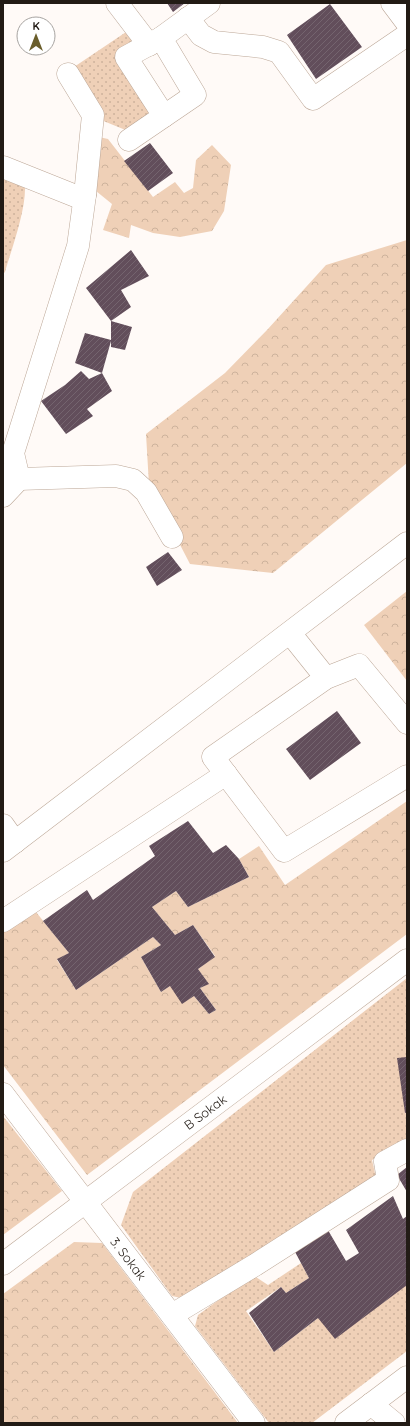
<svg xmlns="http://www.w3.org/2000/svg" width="410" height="1426" viewBox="0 0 410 1426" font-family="Quicksand,sans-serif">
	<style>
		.grass { fill: url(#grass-dots) }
		.forest { fill: url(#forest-crowns) }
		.building { fill: url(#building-hatch) }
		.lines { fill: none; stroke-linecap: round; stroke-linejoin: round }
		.minor-casing { stroke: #bca797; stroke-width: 23 }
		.minor { stroke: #fff; stroke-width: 22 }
		.labels { text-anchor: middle; stroke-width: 4; stroke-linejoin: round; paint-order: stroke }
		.street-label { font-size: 13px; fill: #221b15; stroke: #fff }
	</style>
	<defs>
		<pattern id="grass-dots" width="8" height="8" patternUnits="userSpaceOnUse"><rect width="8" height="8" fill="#efd0b7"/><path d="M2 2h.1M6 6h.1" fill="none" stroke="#cdb29c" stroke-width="1.8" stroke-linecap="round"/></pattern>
		<pattern id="forest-crowns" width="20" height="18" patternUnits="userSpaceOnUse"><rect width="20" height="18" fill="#efd0b7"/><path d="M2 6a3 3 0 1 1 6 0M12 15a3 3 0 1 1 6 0" fill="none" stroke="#cdb29c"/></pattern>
		<pattern id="building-hatch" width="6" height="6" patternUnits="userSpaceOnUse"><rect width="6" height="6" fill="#624e5b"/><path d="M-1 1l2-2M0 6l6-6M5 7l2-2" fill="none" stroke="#74646e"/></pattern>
	</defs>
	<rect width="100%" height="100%" fill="#fffaf7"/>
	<path class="grass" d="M135,26L139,50L127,57L152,97L149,116L128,131L101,120L71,69Z
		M3,167L25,185C26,211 12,247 5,272L3,274Z
		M407,978V1138L372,1160L376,1178L181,1298L172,1296L121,1225L133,1192Z
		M301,1263L309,1278L286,1293L281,1287L246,1311L274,1352L318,1318L407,1285V1351L312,1423H269L195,1326L198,1315L253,1275L268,1285Z"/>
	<path class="forest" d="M99,137L108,139L153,197L175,182L184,193L193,188L196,160L212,145L231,165L224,211L212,231L180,237L153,233L131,225L129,238L103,230L112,204L96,191Z
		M407,240V463L273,573L190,564L149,485L146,434L225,373L267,330L326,265Z
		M407,591V681L364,625Z
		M407,801V934L87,1175L3,1065V929L36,912L69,953L57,960L76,990L153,937L161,945L141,957L161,992L170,986L194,996L209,1014L216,1010L200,988L208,984L198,969L215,956L193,925L175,935L152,907L176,891L188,907L249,877L239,859L259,846L285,885Z
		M3,1116L62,1191L3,1235Z
		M74,1242L102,1243L238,1423H3V1294Z"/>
	<path class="building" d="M167,3H185L173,12Z
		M330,4L362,47L316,79L287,35Z
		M150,143L173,173L148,191L124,161Z
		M131,250L149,276L121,290L131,307L111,321L132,327L125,350L111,347V341L102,373L75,363L85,333L111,340V321L86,288Z
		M81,371L89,379L102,373L112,391L87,409L93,416L66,434L41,401L65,385Z
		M168,552L182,570L157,586L146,567Z
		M337,711L361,743L310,780L286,749Z
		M188,821L213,853L226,845L239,859L249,877L188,907L176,891L152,907L175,935L193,925L215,957L198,969L209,984L200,988L216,1010L209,1014L194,996L182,1004L170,986L161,992L141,957L161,945L153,937L76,990L57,959L69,953L43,921L87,890L93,900L155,856L149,846Z
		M407,1057V1113H405L397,1058Z
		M407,1167V1192L397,1175Z
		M393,1196L403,1219L407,1216V1285L335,1339L318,1318L274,1352L249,1313L281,1287L286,1293L309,1278L294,1250L325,1225L346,1261L359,1253L346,1230Z"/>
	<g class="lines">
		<defs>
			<g id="minor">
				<path d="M117,3L149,45"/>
				<path d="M392,3L407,23"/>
				<path d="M188,18L201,35L214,42L263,47L279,52L313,99L407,35"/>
				<path d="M161,38L126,57L164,116"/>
				<path d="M129,140L195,95L161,38L209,3"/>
				<path d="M3,167L78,197L85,195L93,115L68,74"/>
				<path d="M6,474L9,477L19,479L116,476L133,480L146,492L172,537"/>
				<path d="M3,496L19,479L13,453L78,246L85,195"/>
				<path d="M290,633L326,678"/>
				<path d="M407,723L359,665L326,678L213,757L284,851L407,776"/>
				<path d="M3,825L15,842"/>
				<path d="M3,851L407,543"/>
				<path d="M3,921L226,774"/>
				<path id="s1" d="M3,1094L254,1423"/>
				<path id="s2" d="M3,1264L407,960"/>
				<path d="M172,1315L255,1265L388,1180L385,1162L407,1150"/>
				<path d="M371,1404L394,1423"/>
				<path d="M346,1423L407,1377"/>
			</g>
		</defs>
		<use href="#minor" class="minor-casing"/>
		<use href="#minor" class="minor"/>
	</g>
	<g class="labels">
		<g class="street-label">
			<text dy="5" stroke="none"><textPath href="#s2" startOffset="253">B Sokak</textPath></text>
			<text dy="5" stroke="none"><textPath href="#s1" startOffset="207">3. Sokak</textPath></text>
		</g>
	</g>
	<rect width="410" height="1426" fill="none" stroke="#221b15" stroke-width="8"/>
	<g transform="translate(36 36)"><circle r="19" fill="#ffffff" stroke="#a7a4a1"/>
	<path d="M0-3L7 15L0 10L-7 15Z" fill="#6a5e2b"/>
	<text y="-6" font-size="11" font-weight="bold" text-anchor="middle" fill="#221b15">K</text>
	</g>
</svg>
